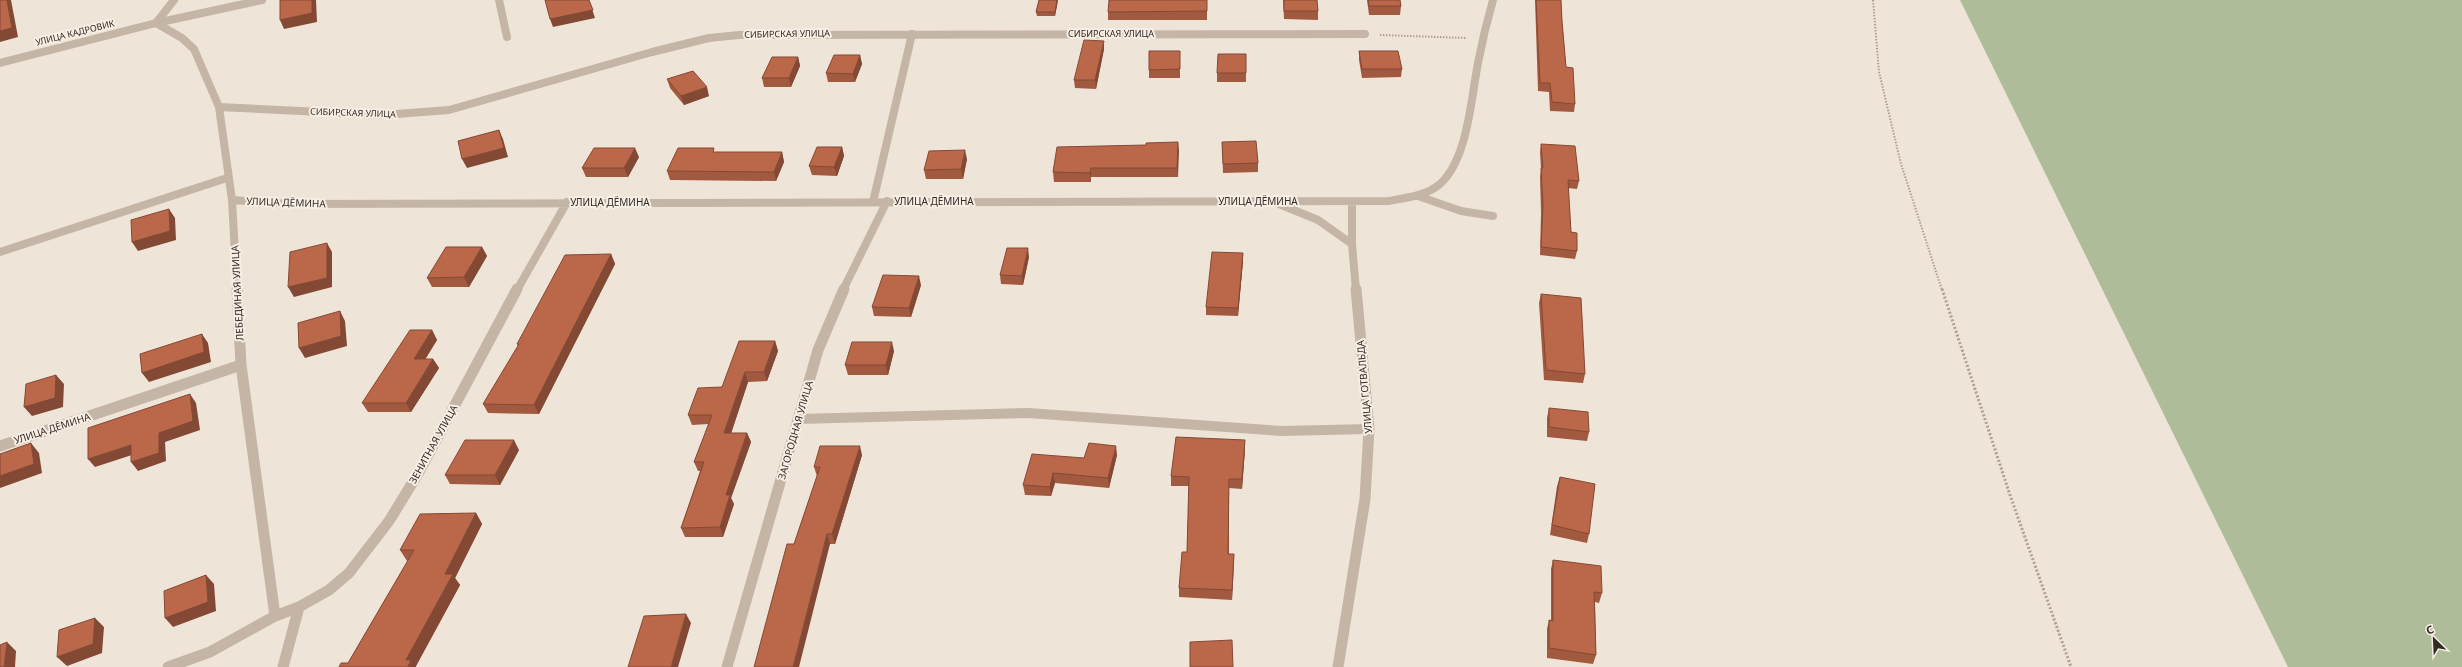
<svg xmlns="http://www.w3.org/2000/svg" width="2462" height="667" viewBox="0 0 2462 667" font-family="'Noto Sans',sans-serif">
	<style>
		.green { fill: #afbc9a }
		.lines { fill: none; stroke-linecap: round; stroke-linejoin: round }
		.path-far1 { stroke: #b09f90; stroke-width: 2; stroke-dasharray: 1.5 1.5; stroke-linecap: butt }
		.path { stroke: #b09f90; stroke-width: 3; stroke-dasharray: 2 2; stroke-linecap: butt }
		.service-far1 { stroke: #c5b5a6; stroke-width: 8 }
		.service { stroke: #c5b5a6; stroke-width: 10 }
		.minor-far1 { stroke: #c5b5a6; stroke-width: 8 }
		.minor { stroke: #c5b5a6; stroke-width: 11 }
		.wall { fill: #a15940 }
		.shaded-wall { fill: #834934 }
		.building { fill: #bb684a; stroke: #834934 }
		.labels { text-anchor: middle; stroke-width: 4; stroke-linejoin: round; paint-order: stroke }
		.far-street-label { font-size: 9px; fill: #322a26; stroke: #f7efe4 }
		.street-label { font-size: 10px; fill: #322a26; stroke: #f7efe4 }
	</style>
	<rect width="100%" height="100%" fill="#eee5d8"/>
	<path class="green" d="M1960,0H2462V667H2288Z"/>
	<g class="lines">
		<path class="path-far1" d="M1873,0L1879,72L1901,164L1942,290
			M1380,35L1467,38"/>
		<path class="path" d="M1942,289L2010,495L2071,667"/>
		<path class="service-far1" d="M499,0L507,37
			M1418,196L1461,211L1493,216
			M873,202L912,34"/>
		<path class="service" d="M798,419L1028,413L1281,431L1369,429"/>
		<path class="minor-far1" d="M174,0L156,23L182,38L194,49L219,107L232,200L237,290
			M0,63L156,23L262,0
			M219,107L383,115L449,110L652,52L709,38L739,35L1365,34
			M232,200L287,204L1388,201C1405,198 1426,196 1440,184C1468,159 1471,98 1478,63C1482,42 1487,21 1493,0
			M1352,202V244L1356,290
			M1279,204L1318,220L1352,244
			M0,252L227,178
			M517,290L567,202
			M843,290L887,201"/>
		<path class="minor" d="M237,289L241,365L275,616
			M0,446L241,365
			M168,667L210,652L275,616L299,607
			M283,667L299,607L329,590L349,573L389,521L419,472L517,289
			M727,667L818,350L844,289
			M1338,667L1365,499L1369,429L1356,289"/>
	</g>
	<path class="wall" d="M1039,0H1058L1055,16H1037L1036,12Z
		M1207,0V20H1108V12Z
		M1283,0H1317L1318,11V20L1284,19Z
		M1367,0H1400L1401,6L1400,15H1369Z
		M1535,0H1561L1562,21L1566,67L1575,104L1574,112L1550,111L1549,92L1538,91Z
		M1104,49L1096,89L1075,88L1074,80Z
		M1180,51V78H1149V70Z
		M1359,51L1402,69L1401,77L1362,78L1359,60Z
		M1246,54V82H1217V73Z
		M860,55L862,64L855,82H828L826,73Z
		M798,57L800,66L791,87H764L762,78Z
		M667,79L709,96L684,105L670,88Z
		M1178,142V177H1091V182H1054L1053,172L1146,145Z
		M1222,142L1258,163V172L1223,173Z
		M1541,144L1579,181L1577,189L1568,188L1571,232L1577,251L1575,259L1540,255L1541,213L1540,177L1541,169L1540,152Z
		M842,147L844,156L837,176L812,175L809,166Z
		M715,152H782L784,162L776,181L670,180L667,171Z
		M639,157L628,177H586L582,168Z
		M967,159L963,179H926L924,170Z
		M482,247L487,256L469,287H432L427,278Z
		M1243,253V261L1238,316L1206,315V307Z
		M611,254L615,264L539,414L488,413L483,404L518,346L517,344Z
		M1029,257L1023,285L1001,284L1000,275Z
		M921,285L911,317L874,316L872,307Z
		M1541,294L1585,374L1583,383L1544,380L1539,303Z
		M432,330L437,340L425,359H433L439,368L411,412H368L362,403Z
		M775,341L778,351L767,381L748,382L731,433H747L751,442L731,498L734,504L723,537H685L681,528L700,471H698L694,462L709,424L692,425L688,415Z
		M894,351L888,375H848L845,365Z
		M1549,408L1589,432L1587,441L1547,437V418Z
		M1245,449L1242,489L1229,488V554H1234L1232,600L1179,597V588L1187,552L1189,486H1171V476Z
		M519,450L500,485L450,484L445,475Z
		M862,455L835,544H794L817,476L814,467Z
		M1117,455L1109,488L1055,483L1051,496L1025,495L1023,485L1084,458Z
		M1560,477L1589,534L1587,543L1550,535L1557,486Z
		M476,513L482,524L455,578L460,585L416,666L348,663L408,561H407L400,550Z
		M1553,560L1602,593L1599,603L1595,602L1596,655L1593,664L1547,658V629L1549,620H1551V569Z"/>
	<path class="shaded-wall" d="M7,0H11L18,37L0,42V31Z
		M312,0H316L317,22L284,29L280,20Z
		M589,0L595,18L553,27L550,19Z
		M1057,0H1058L1055,16V12Z
		M1104,41V49L1096,89L1095,80Z
		M860,55L862,64L855,82L853,74Z
		M798,57L800,66L791,87L789,78Z
		M707,87L709,96L684,105L681,96Z
		M499,130L503,139L508,157L467,168L462,159Z
		M1178,142L1179,151L1178,177L1177,168Z
		M842,147L844,156L837,176L834,167Z
		M635,148L639,157L628,177L624,168Z
		M965,150L967,159L963,179L961,169Z
		M782,152L784,162L776,181L774,172Z
		M1091,168V182L1090,173Z
		M169,209L175,218L176,240L138,251L132,242Z
		M327,243L332,252V287L294,297L288,287Z
		M482,247L487,256L469,287L464,277Z
		M1028,248L1029,257L1023,285L1022,276Z
		M1243,253V261L1238,316V308Z
		M611,254L615,264L539,414L534,405Z
		M919,276L921,285L911,317L909,308Z
		M340,311L345,321L347,346L305,358L299,348Z
		M432,330L437,340L420,368L414,359Z
		M202,334L208,343L211,362L149,382L142,373Z
		M775,341L778,351L767,381L764,372Z
		M892,342L894,351L888,375L886,365Z
		M433,359L439,368L411,412L406,403Z
		M745,372L748,382L728,443L724,433Z
		M56,375L64,384L63,407L32,416L24,407Z
		M190,394L196,403L200,430L165,442L166,461L138,471L131,462Z
		M747,433L751,442L731,498L734,504L723,537L720,527L726,495Z
		M514,440L519,450L500,485L495,475Z
		M1245,440V449L1242,489V479Z
		M31,443L39,453L42,473L0,488V476Z
		M131,445L138,453L95,467L88,459Z
		M860,446L862,455L835,544L832,534Z
		M1116,446L1117,455L1109,488L1108,478Z
		M1053,473L1055,483L1051,496L1050,487Z
		M476,513L482,524L455,578L460,585L416,666V667H408L406,660L445,574Z
		M827,534L830,544L799,667H793Z
		M1234,554V563L1232,600V590Z
		M206,575L214,584L216,611L173,627L165,618Z
		M686,614L691,623L678,667H671Z
		M95,618L104,627L102,653L67,666L57,657Z
		M7,642L16,651L15,667H4Z"/>
	<path class="building" d="M0,0H7L12,28L0,31Z
		M280,0H312V13L280,20Z
		M545,0H589L593,10L550,19Z
		M1039,0H1057L1055,12H1036Z
		M1109,0H1207V11L1108,12Z
		M1284,0H1317L1318,11H1284Z
		M1368,0H1400L1401,6H1369Z
		M1536,0H1561L1562,21L1566,67L1573,68L1575,104L1552,102L1550,83H1540Z
		M1084,40L1104,41L1095,80H1074Z
		M1149,51H1180V69L1149,70Z
		M1359,51H1398L1402,69H1362Z
		M1218,54H1246V73H1217Z
		M834,55H860L853,74L826,73Z
		M772,57H798L789,78H762Z
		M693,71L707,87L681,96L667,79Z
		M499,130L504,148L462,159L458,141Z
		M1256,141L1258,163L1223,164L1222,142Z
		M1178,142L1177,168H1091L1090,173L1053,172L1057,147L1146,145V143Z
		M1541,144L1575,146L1579,181L1568,180L1571,232L1577,233V251L1541,247L1543,205L1541,168H1543Z
		M817,147H842L834,167L809,166Z
		M594,148H635L624,168H582Z
		M678,148H714L713,152H782L774,172L667,171Z
		M965,150L961,169L924,170L929,151Z
		M169,209L170,231L132,242L131,220Z
		M327,243V278L288,287L290,252Z
		M446,247H482L464,277L427,278Z
		M1007,248H1028L1022,276L1000,275Z
		M1212,252L1243,253L1238,308L1206,307Z
		M611,254L534,405L483,404L519,344H517L565,255Z
		M883,275L919,276L909,308L872,307Z
		M1541,294L1581,298L1585,374L1546,370Z
		M340,311L341,336L299,348L298,323Z
		M410,330H432L414,359H433L406,403H362Z
		M202,334L204,352L142,373L140,354Z
		M739,341H775L764,372H745L724,433H747L726,495H730L720,527L681,528L704,462H694L712,415H688L698,388L722,387Z
		M852,342H892L886,365H845Z
		M56,375L55,398L24,407L26,384Z
		M190,394L193,421L159,433V453L131,462V445L88,459V428Z
		M1549,408L1588,412L1589,432L1549,427Z
		M1176,437L1245,440L1242,479H1229L1228,554H1234L1232,590L1179,588L1182,552H1187L1189,477L1171,476Z
		M465,440H514L495,475H445Z
		M31,443L34,464L0,476V454Z
		M1089,443L1116,446L1108,478L1053,473L1050,487L1023,485L1032,454L1084,458Z
		M820,446H860L832,534H827L793,667H754L787,544H794L820,467H814Z
		M1560,477L1595,484L1589,534L1552,525Z
		M476,513L445,574H453L406,660H411L408,667H339L341,663H348L414,550H400L420,514Z
		M1553,560L1601,566L1602,593L1594,592L1596,655L1549,648V620L1553,621Z
		M206,575L208,602L165,618L164,591Z
		M686,614L671,667H628L644,616Z
		M95,618L93,644L57,657L59,630Z
		M1232,640L1233,667H1190V642Z
		M7,642L4,667H0V645Z"/>
	<g class="labels">
		<g class="far-street-label">
			<text transform="translate(75 33) rotate(-14)" y="3">УЛИЦА КАДРОВИК</text>
			<text transform="translate(787 34) rotate(-1)" y="3">СИБИРСКАЯ УЛИЦА</text>
			<text x="1111" y="37">СИБИРСКАЯ УЛИЦА</text>
			<text transform="translate(353 113) rotate(2)" y="3">СИБИРСКАЯ УЛИЦА</text>
		</g>
		<g class="street-label">
			<text x="934" y="205">УЛИЦА ДЁМИНА</text>
			<text x="1258" y="205">УЛИЦА ДЁМИНА</text>
			<text transform="translate(286 202) rotate(2)" y="4">УЛИЦА ДЁМИНА</text>
			<text x="610" y="206">УЛИЦА ДЁМИНА</text>
			<text transform="translate(237 293) rotate(-93)" y="4">ЛЕБЕДИНАЯ УЛИЦА</text>
			<text transform="translate(1364 387) rotate(-95)" y="4">УЛИЦА ГОТВАЛЬДА</text>
			<text transform="translate(52 428) rotate(-18)" y="4">УЛИЦА ДЁМИНА</text>
			<text transform="translate(795 430) rotate(-74)" y="4">ЗАГОРОДНАЯ УЛИЦА</text>
			<text transform="translate(433 444) rotate(-61)" y="4">ЗЕНИТНАЯ УЛИЦА</text>
		</g>
	</g>
	<g transform="translate(2434 639) rotate(336)" stroke="#f7efe4" stroke-width="3" paint-order="stroke">
	<path d="M0-3L7 15L0 10L-7 15Z" fill="#322a26"/>
	<text y="-6" font-size="11" font-weight="bold" text-anchor="middle" fill="#322a26">С</text>
	</g>
</svg>
